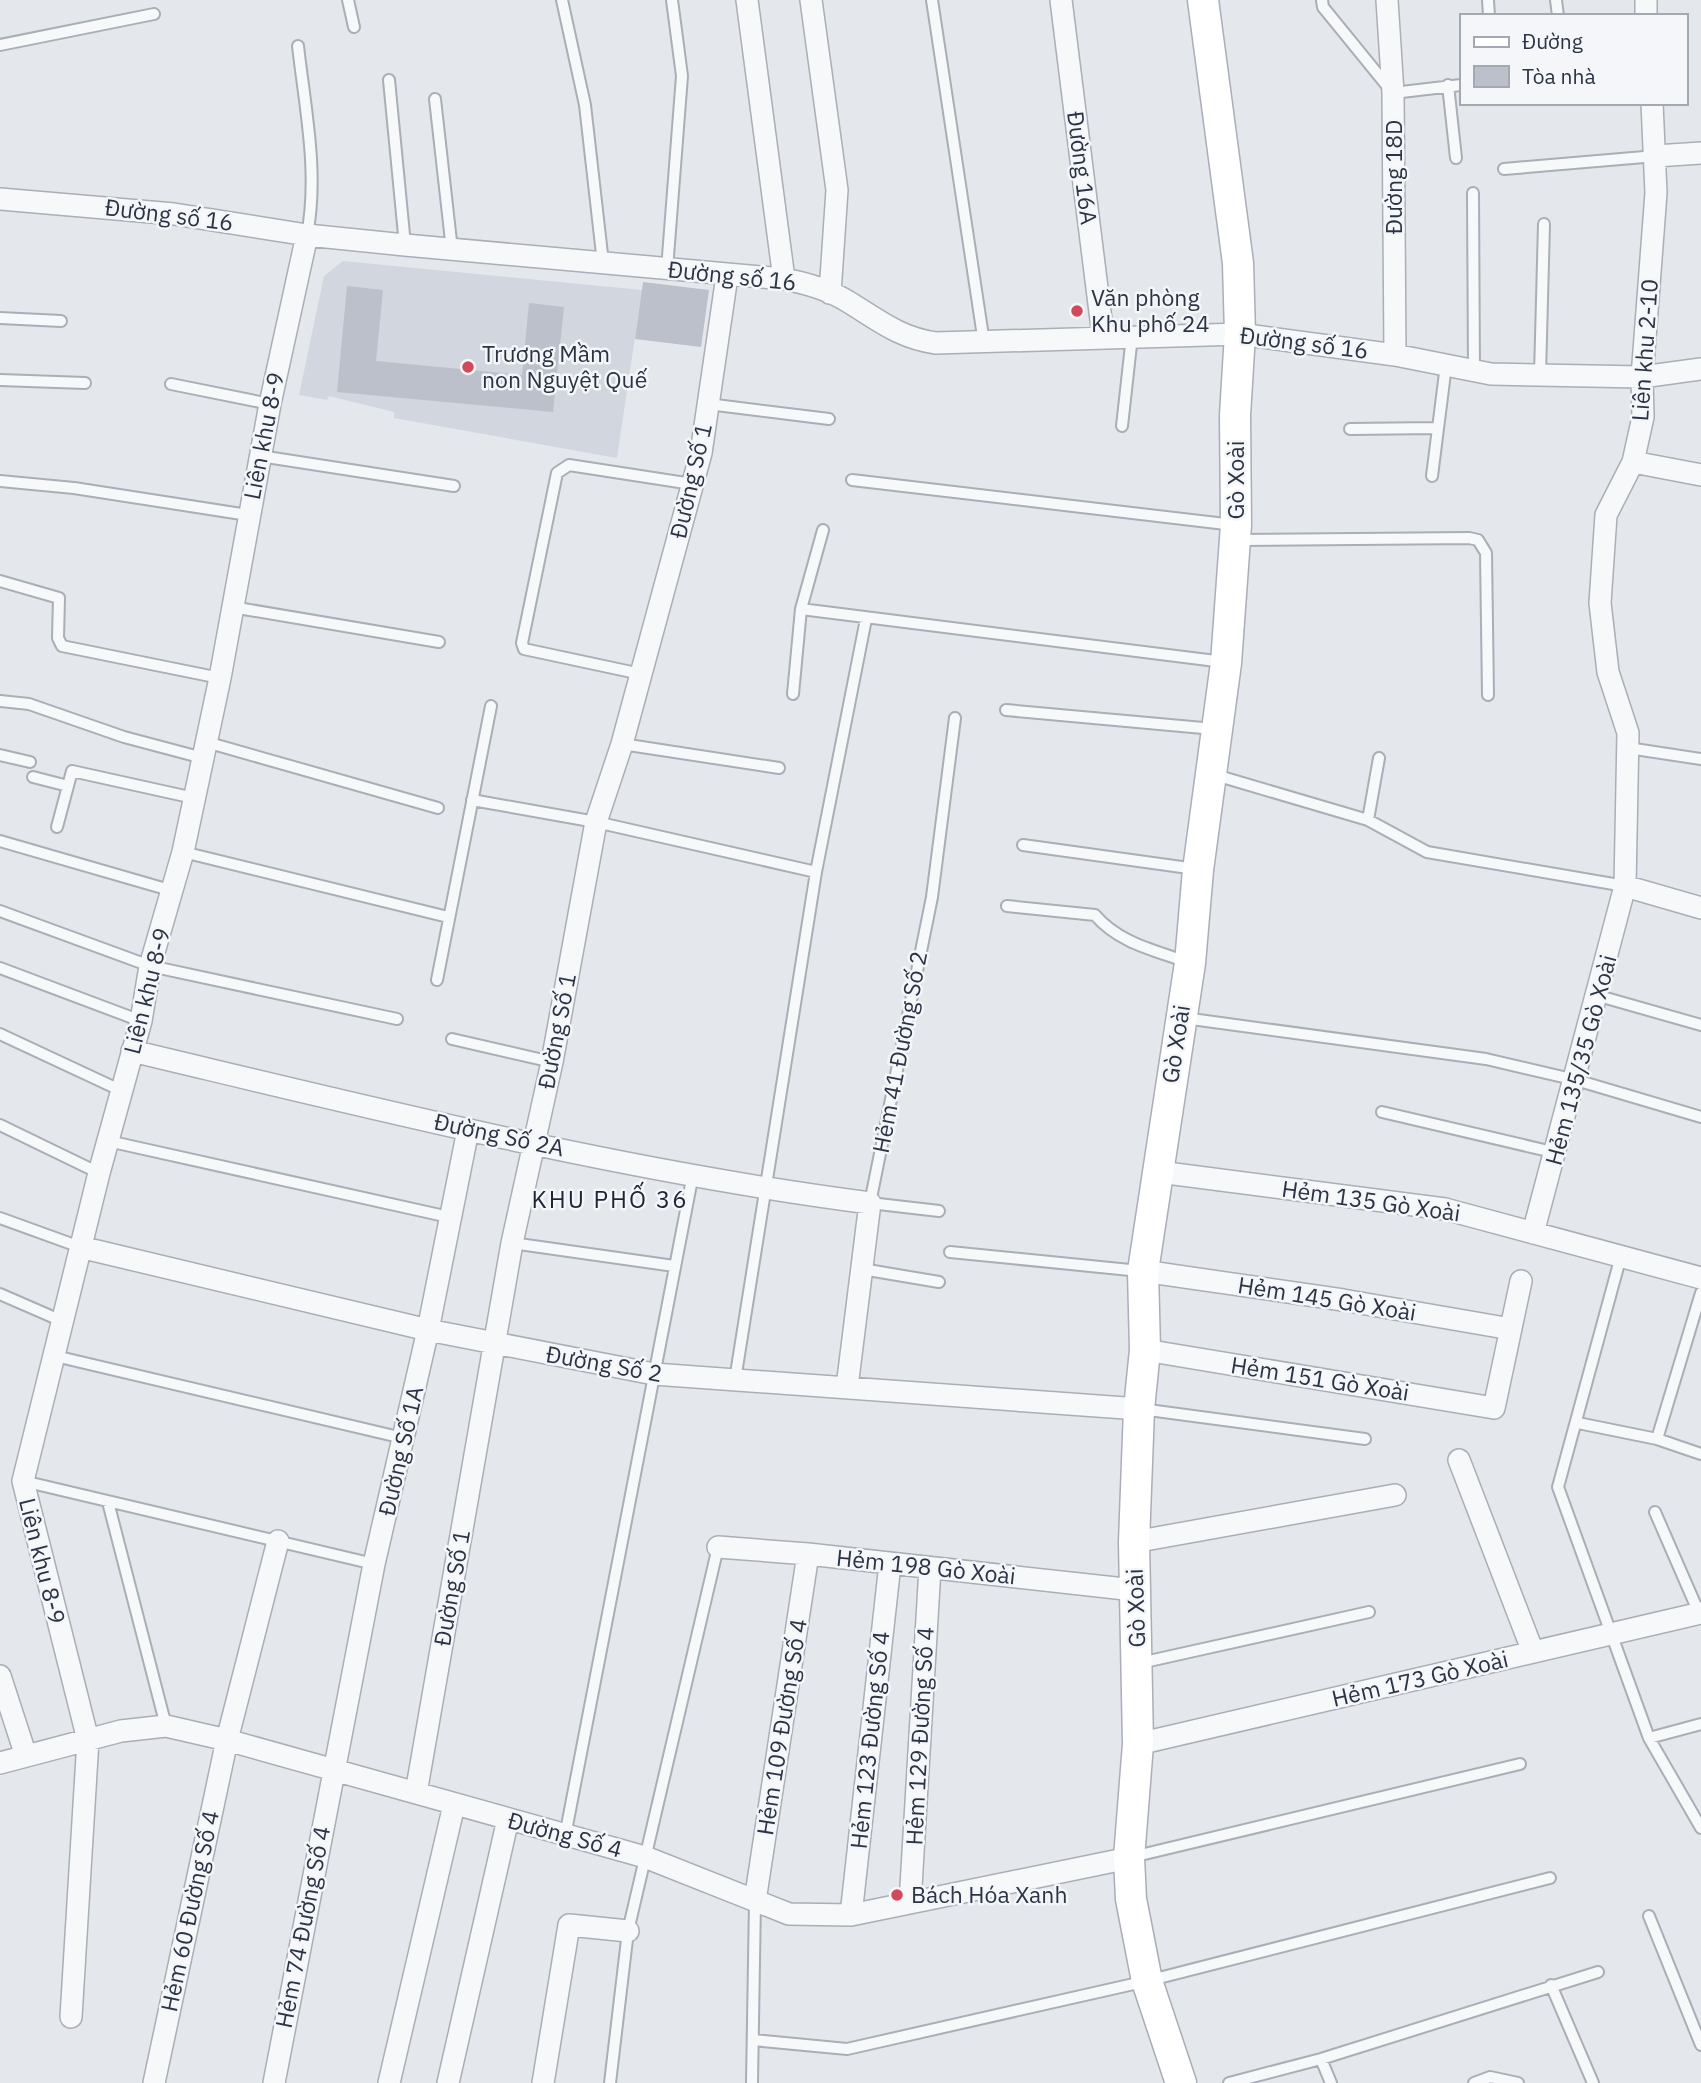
<svg xmlns="http://www.w3.org/2000/svg" width="1701" height="2083" viewBox="0 0 1701 2083" font-family="'IBM Plex Sans',sans-serif">
	<style>
		.built { fill: #d2d6de }
		.building { fill: #bbc0ca }
		.lines { fill: none; stroke-linecap: round; stroke-linejoin: round }
		.lane-casing { stroke: #a9aeb7; stroke-width: 14 }
		.street-casing { stroke: #a9aeb7; stroke-width: 24 }
		.secondary-casing { stroke: #a9aeb7; stroke-width: 33 }
		.lane { stroke: #f7f8fa; stroke-width: 10 }
		.street { stroke: #f7f8fa; stroke-width: 21 }
		.secondary { stroke: #fff; stroke-width: 30 }
		.poi-dot { fill: #d1495b; stroke: #f4f6f9; stroke-width: 2.5 }
		.labels { text-anchor: middle; stroke-width: 5; stroke-linejoin: round; paint-order: stroke }
		.street-label { font-size: 23px; fill: #2b3445; stroke: #f4f6f9 }
		.poi-label { font-size: 23px; fill: #2b3445; stroke: #f4f6f9; text-anchor: start }
		.neighbourhood-label { font-size: 24px; letter-spacing: 2px; fill: #1d2536; stroke: #f4f6f9 }
	</style>
	<rect width="100%" height="100%" fill="#e4e7ec"/>
	<path class="built" d="M343,261L642,290L617,458L394,418V412L329,396L327,400L299,395L324,276Z"/>
	<path class="building" d="M643,282L709,290L701,347L635,339Z
		M347,286L383,290L376,361L522,375L529,303L564,307L553,412L337,392Z"/>
	<g class="lines">
		<defs>
			<path id="lane" d="M348,0L354,27
				M562,0L585,105L603,263
				M932,0L984,343
				M1322,0L1323,7L1393,93L1461,85
				M1488,0L1489,16
				M1556,0L1558,16
				M0,45L154,14
				M298,46C305,108 319,173 307,235
				M389,80L405,245
				M1448,85L1456,158
				M435,99L452,250
				M1504,169L1656,156
				M1473,193L1474,370
				M667,269L682,76L672,0
				M0,318L61,321
				M1540,375L1544,224
				M0,380L85,383
				M171,384L270,404
				M708,404L829,419
				M1122,426L1132,336
				M1350,429L1437,428
				M260,456L454,486
				M1432,476L1446,365
				M852,480L1234,525
				M0,481L74,488L248,515
				M1238,540L1469,538L1478,540L1486,553L1488,695
				M0,581L59,598L58,638L62,646L220,678
				M232,607L439,642
				M801,609L1224,662
				M641,674L524,649L522,643L557,473L569,465L692,484
				M793,694L801,609L823,530
				M0,701L29,704L124,737L203,758
				M1006,710L1214,729
				M206,742L438,808
				M622,744L779,768
				M1628,748L1701,759
				M0,755L30,762
				M1212,774L1368,820L1427,852L1625,886
				M33,777L68,786
				M472,800L596,822L816,872
				M1368,820L1379,758
				M57,827L72,771L194,798
				M0,841L173,891
				M1023,845L1196,869
				M183,852L448,917
				M1007,906L1095,915C1119,943 1154,950 1187,962
				M0,911L150,966L397,1019
				M0,968L141,1021
				M437,980L491,706
				M1599,996L1701,1025
				M1184,1018L1486,1059L1576,1080L1701,1117
				M0,1034L122,1091
				M452,1039L552,1062
				M1382,1112L1557,1153
				M0,1125L99,1173
				M108,1141L449,1217
				M939,1211L870,1203L932,897L955,718
				M0,1218L80,1247
				M512,1243L674,1266
				M950,1252L1140,1271
				M1621,1256L1558,1487L1649,1738L1701,1828
				M862,1269L939,1282
				M0,1294L62,1321
				M55,1356L403,1438
				M735,1380L816,872L866,619
				M1141,1409L1365,1439
				M1578,1423L1657,1439L1701,1454
				M1657,1439L1701,1293
				M23,1481L374,1564
				M108,1502L166,1726
				M1655,1512L1699,1613
				M1140,1663L1369,1612
				M1649,1738L1701,1724
				M565,1836L693,1174
				M1132,1857L1520,1764
				M1649,1916L1701,2045
				M1551,1985L1593,2083
				M753,2040L847,2049L1147,1981L1550,1878
				M1321,2059L1331,2083
				M610,2083L628,1931L718,1547
				M752,2083L755,1901
				M1229,2083L1321,2059L1598,1972
				M1474,2083L1490,2077L1518,2083"/>
			<path id="street" d="M747,0L784,279
				M811,0L837,190L830,293
				M1061,0L1103,336
				M1387,0L1393,93L1395,355
				M1646,0V16
				M1656,156L1701,153
				M0,199L174,214L307,235L405,245L784,279C806,283 827,289 847,301C877,319 899,338 936,343L1240,334L1395,355L1491,374L1642,377L1701,369
				M1633,462L1701,475
				M1625,886L1701,908
				M132,1051C376,1109 621,1171 870,1203L847,1387
				M1159,1172L1445,1209L1701,1278
				M1533,1233L1625,886L1628,733L1608,672L1600,603L1606,515L1633,462L1643,417L1642,377L1656,193L1652,103
				M80,1247L428,1330L654,1374L1139,1409
				M1143,1271L1343,1300L1511,1329
				M1145,1350L1494,1408L1521,1281
				M1459,1460L1533,1652
				M1134,1542L1395,1495
				M718,1547L808,1554L1134,1590
				M0,1676L26,1756
				M1138,1744L1701,1613
				M0,1763L121,1731L166,1726L227,1740L645,1857L789,1914L851,1915L1129,1858
				M416,1793L512,1243L552,1062L596,822L622,744L701,453L727,276
				M755,1901L808,1554
				M910,1903L930,1568
				M851,1915L890,1564
				M71,2017L88,1740L23,1481L99,1173L141,1021L150,966L183,852L220,678L270,404L307,235
				M154,2083L227,1740L278,1541
				M274,2083L374,1564L428,1330L468,1130
				M389,2083L454,1805
				M448,2083L508,1819
				M543,2083L569,1925L628,1931"/>
			<path id="secondary" d="M1181,2083L1147,1981L1131,1899L1129,1858L1138,1744L1134,1542L1139,1409L1145,1350L1143,1271L1190,963L1198,870L1226,663L1236,525L1235,415L1240,334L1238,263L1203,0"/>
		</defs>
		<use href="#lane" class="lane-casing"/>
		<use href="#street" class="street-casing"/>
		<use href="#secondary" class="secondary-casing"/>
		<use href="#lane" class="lane"/>
		<use href="#street" class="street"/>
		<use href="#secondary" class="secondary"/>
	</g>
	<g class="poi-dot">
		<circle cx="1077" cy="311" r="7"/>
		<circle cx="468" cy="367" r="7"/>
		<circle cx="897" cy="1895" r="7"/>
	</g>
	<g class="labels">
		<g class="street-label">
			<text transform="translate(1082 168) rotate(83)" y="8">Đường 16A</text>
			<text transform="translate(1394 177) rotate(-90)" y="8">Đường 18D</text>
			<text transform="translate(169 215) rotate(7)" y="8">Đường số 16</text>
			<text transform="translate(732 276) rotate(6)" y="8">Đường số 16</text>
			<text transform="translate(1304 343) rotate(7)" y="8">Đường số 16</text>
			<text transform="translate(1645 350) rotate(-86)" y="8">Liên khu 2-10</text>
			<text transform="translate(264 436) rotate(-79)" y="8">Liên khu 8-9</text>
			<text transform="translate(1236 480) rotate(-90)" y="8">Gò Xoài</text>
			<text transform="translate(691 481) rotate(-77)" y="8">Đường Số 1</text>
			<text transform="translate(147 991) rotate(-76)" y="8">Liên khu 8-9</text>
			<text transform="translate(557 1031) rotate(-79)" y="8">Đường Số 1</text>
			<text transform="translate(1176 1044) rotate(-81)" y="8">Gò Xoài</text>
			<text transform="translate(900 1052) rotate(-79)" y="8">Hẻm 41 Đường Số 2</text>
			<text transform="translate(1581 1060) rotate(-75)" y="8">Hẻm 135/35 Gò Xoài</text>
			<text transform="translate(499 1135) rotate(12)" y="8">Đường Số 2A</text>
			<text transform="translate(1371 1201) rotate(8)" y="8">Hẻm 135 Gò Xoài</text>
			<text transform="translate(1327 1299) rotate(9)" y="8">Hẻm 145 Gò Xoài</text>
			<text transform="translate(604 1364) rotate(10)" y="8">Đường Số 2</text>
			<text transform="translate(1320 1379) rotate(9)" y="8">Hẻm 151 Gò Xoài</text>
			<text transform="translate(401 1451) rotate(-77)" y="8">Đường Số 1A</text>
			<text transform="translate(42 1561) rotate(76)" y="8">Liên khu 8-9</text>
			<text transform="translate(926 1567) rotate(6)" y="8">Hẻm 198 Gò Xoài</text>
			<text transform="translate(452 1588) rotate(-80)" y="8">Đường Số 1</text>
			<text transform="translate(1136 1608) rotate(-92)" y="8">Gò Xoài</text>
			<text transform="translate(1420 1679) rotate(-13)" y="8">Hẻm 173 Gò Xoài</text>
			<text transform="translate(782 1727) rotate(-81)" y="8">Hẻm 109 Đường Số 4</text>
			<text transform="translate(920 1736) rotate(-87)" y="8">Hẻm 129 Đường Số 4</text>
			<text transform="translate(870 1740) rotate(-84)" y="8">Hẻm 123 Đường Số 4</text>
			<text transform="translate(565 1835) rotate(15)" y="8">Đường Số 4</text>
			<text transform="translate(190 1911) rotate(-78)" y="8">Hẻm 60 Đường Số 4</text>
			<text transform="translate(303 1927) rotate(-79)" y="8">Hẻm 74 Đường Số 4</text>
		</g>
		<g class="poi-label">
			<text x="1091" y="306">Văn phòng<tspan x="1091" dy="26">Khu phố 24</tspan></text>
			<text x="482" y="362">Trương Mầm<tspan x="482" dy="26">non Nguyệt Quế</tspan></text>
			<text x="911" y="1903">Bách Hóa Xanh</text>
		</g>
		<g class="neighbourhood-label">
			<text x="610" y="1208">KHU PHỐ 36</text>
		</g>
	</g>
	<rect x="1460" y="14" width="228" height="91" fill="#f4f6f9" stroke="#a4a8b1" stroke-width="2"/>
	<rect x="1474" y="37" width="35" height="10" fill="#ffffff" stroke="#a4a8b1" stroke-width="2"/>
	<text x="1522" y="49" font-size="21" fill="#2b3445">Đường</text>
	<rect x="1474" y="66" width="35" height="21" fill="#bbc0ca" stroke="#a4a8b1" stroke-width="2"/>
	<text x="1522" y="84" font-size="21" fill="#2b3445">Tòa nhà</text>
</svg>
